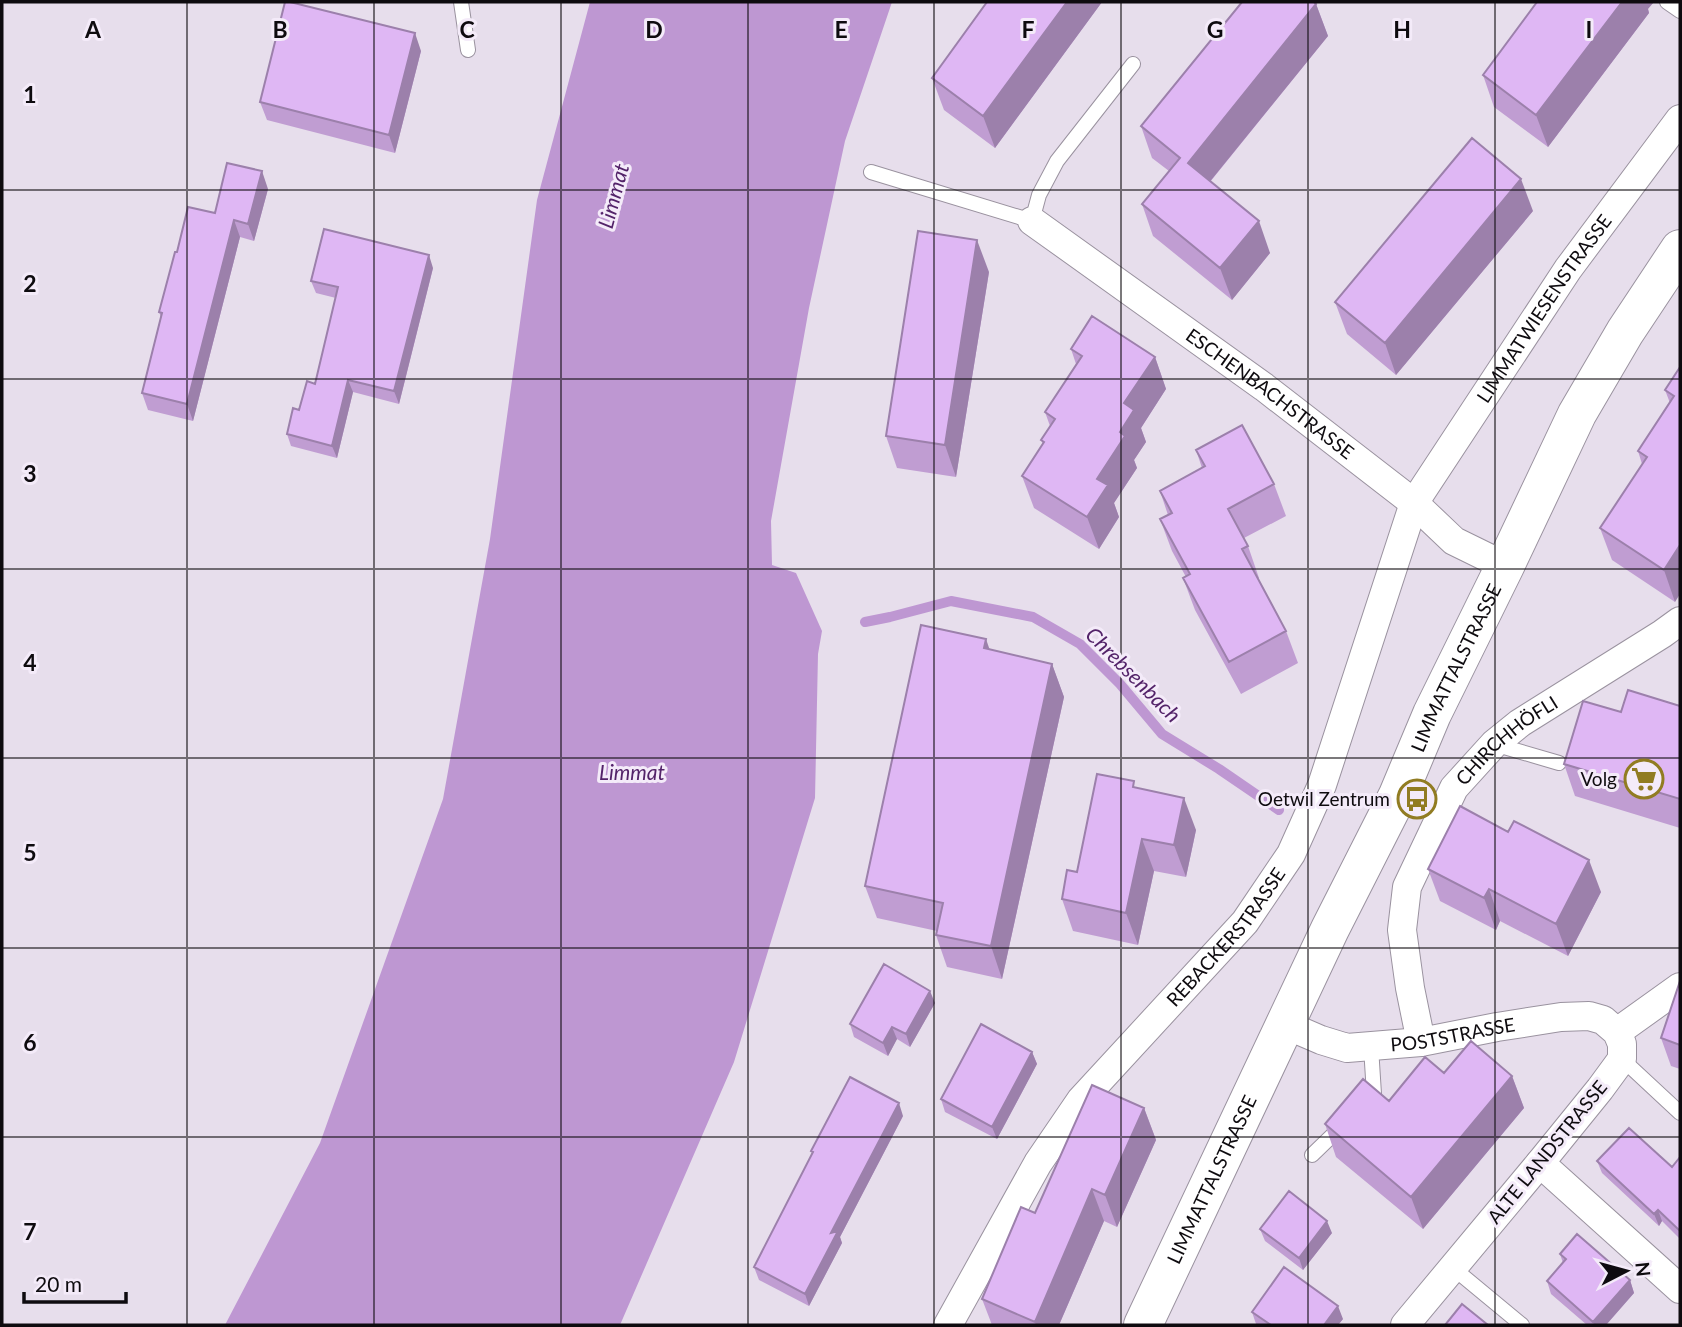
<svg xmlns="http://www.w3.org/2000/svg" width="1682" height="1327" viewBox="0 0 1682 1327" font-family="Lato,sans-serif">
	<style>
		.water { fill: #be97d2 }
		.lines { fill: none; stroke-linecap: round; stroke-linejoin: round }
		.stream { stroke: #be97d2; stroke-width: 10 }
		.lane-casing { stroke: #9a929f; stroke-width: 16 }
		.street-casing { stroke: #9a929f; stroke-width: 30 }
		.secondary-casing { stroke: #9a929f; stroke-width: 40 }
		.lane { stroke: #fff; stroke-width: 14 }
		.street { stroke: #fff; stroke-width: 28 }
		.secondary { stroke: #fff; stroke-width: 38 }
		.wall { fill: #c09dd2 }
		.shaded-wall { fill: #9c80ab }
		.building { fill: #dfb7f4; stroke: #9c80ab; stroke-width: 2 }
		.grid { fill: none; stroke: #0e0b0f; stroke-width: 2; stroke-opacity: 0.55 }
		.labels { text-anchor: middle; stroke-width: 6; stroke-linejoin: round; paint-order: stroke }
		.street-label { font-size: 19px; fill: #0e0b0f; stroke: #f4ebf9 }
		.poi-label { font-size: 19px; fill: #0e0b0f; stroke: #f4ebf9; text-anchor: end }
		.water-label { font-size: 21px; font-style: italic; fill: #532369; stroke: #f4ebf9 }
		.grid-label { font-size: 23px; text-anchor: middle; font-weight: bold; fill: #0e0b0f; stroke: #f4ebf9; stroke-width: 6; stroke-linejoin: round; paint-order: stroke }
	</style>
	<rect width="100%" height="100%" fill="#e7deec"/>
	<path class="water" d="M590,2H892L845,141L809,308L771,521L772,565L796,573L822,631L818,654L815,798L734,1062L620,1325H225L320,1143L443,799L490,539L537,200Z"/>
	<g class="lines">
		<path class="stream" d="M865,622L890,617L951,601L1033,617L1080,644L1120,684L1162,734L1219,769L1279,810"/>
		<defs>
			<path id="lane" d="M461,2L468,50
				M1667,2L1680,11
				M871,172L1032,221L1039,195L1057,161L1133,64
				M1494,744L1559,763
				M1622,1059L1680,1113
				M1366,1102L1374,1094L1371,1047
				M1312,1155L1342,1126
				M1452,1267L1522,1325"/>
			<g id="street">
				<path id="s1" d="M1032,221L1264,387L1414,503L1454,541L1505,566"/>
				<path id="s2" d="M1286,1025L1321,1040L1347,1048L1421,1042L1497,1027L1561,1017L1589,1016L1603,1020L1617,1032L1622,1044V1059L1600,1089L1540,1163L1405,1325"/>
				<path d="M1617,1032L1680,987"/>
				<path id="s3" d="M1421,1042L1410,988L1402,930L1407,887L1454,788L1494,744L1520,723L1662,634L1680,621"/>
				<path d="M1540,1163L1680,1289"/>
				<path id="s4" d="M948,1325L1038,1163L1081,1100L1245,922L1291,854L1322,785L1414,503L1568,269L1680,119"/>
			</g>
			<g id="secondary">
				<path id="s5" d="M1143,1325L1330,929L1398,795L1432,714L1505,566L1577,414L1625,332L1680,249"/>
			</g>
		</defs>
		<use href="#lane" class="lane-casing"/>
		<use href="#street" class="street-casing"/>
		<use href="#secondary" class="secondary-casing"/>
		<use href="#lane" class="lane"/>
		<use href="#street" class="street"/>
		<use href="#secondary" class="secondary"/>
	</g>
	<path class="wall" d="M987,2H1102L995,148L944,110L932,78Z
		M1316,4L1328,36L1210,182L1270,253L1232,300L1153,236L1142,204L1169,171L1152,158L1141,126Z
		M1648,9L1649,13L1548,147L1494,107L1483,75Z
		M421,51L395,153L267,120L260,102Z
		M268,189L254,241L240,237L193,421L148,410L142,393L161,317L159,312L177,252Z
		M1533,211L1396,375L1347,334L1335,302Z
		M433,268L399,404L353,392L337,458L291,446L287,434L299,410L315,384L336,298L316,293L311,281Z
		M989,272L956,477L897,468L886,436Z
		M1071,349L1155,357L1166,389L1141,428L1146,442L1134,460L1137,468L1114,503L1119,517L1099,549L1034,508L1022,476L1043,444L1041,440L1050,426L1045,412L1076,364Z
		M1680,367L1675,602L1612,560L1600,528L1642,464L1638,451L1670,403L1665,390Z
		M1196,450L1274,484L1286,516L1244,538L1248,546L1259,578H1258L1286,631L1298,663L1241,694L1195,610L1183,578L1186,577L1172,551L1160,519L1168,515L1160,491L1202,468Z
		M990,650L1052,664L1064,697L1002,979L947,967L936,935L937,931L877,918L865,886Z
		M1680,706V828L1575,796L1564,764L1621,712Z
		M1136,788L1196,830L1186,877L1154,871L1138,945L1073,931L1062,899L1077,872Z
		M1428,869L1601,892L1568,956L1500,921L1496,930L1440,901Z
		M1680,981V1069L1671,1066L1661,1038Z
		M935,1003L910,1047L897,1039L888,1056L854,1037L850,1024Z
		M1032,1052L1037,1064L997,1139L945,1112L941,1099Z
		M1444,1073L1512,1076L1524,1108L1423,1229L1336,1157L1325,1124L1389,1101Z
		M1144,1108L1156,1140L1117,1227L1104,1221L1059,1325H992L982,1299L1035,1213Z
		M903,1116L840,1237L842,1243L809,1306L759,1280L754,1267L812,1154L811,1151Z
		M1680,1157V1239L1662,1221L1659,1226L1602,1173L1597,1161L1672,1167Z
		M1260,1229L1332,1233L1303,1270L1265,1241Z
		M1560,1254L1630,1280L1634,1293L1606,1325H1587L1551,1294L1547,1281L1563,1263Z
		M1252,1312L1343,1319L1338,1325H1258L1256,1324Z"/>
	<path class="shaded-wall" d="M1067,2H1102L995,148L983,116Z
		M1622,2H1654L1648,9L1649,13L1548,147L1536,115Z
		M1316,4L1328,36L1199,195L1188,163Z
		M415,33L421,51L395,153L389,135Z
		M262,171L268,189L254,241L248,224Z
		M1521,179L1533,211L1396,375L1385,343Z
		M234,220L240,237L193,421L187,404Z
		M1259,221L1270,253L1232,300L1220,268Z
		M977,240L989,272L956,477L945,445Z
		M429,255L433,268L399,404L394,391Z
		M1155,357L1166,389L1141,428L1146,442L1134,460L1137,468L1114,503L1119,517L1099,549L1087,517L1097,479L1120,432L1124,403Z
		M348,380L353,392L337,458L332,446Z
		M1680,545V594L1675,602L1664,570Z
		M986,639L997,671L984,648Z
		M1052,664L1064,697L1002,979L991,946Z
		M1184,798L1196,830L1186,877L1174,845Z
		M1142,839L1154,871L1138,945L1126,913Z
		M1589,860L1601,892L1568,956L1556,924Z
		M1489,889L1500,921L1496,930L1484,898Z
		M930,991L935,1003L910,1047L906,1034Z
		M892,1027L897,1039L888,1056L883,1043Z
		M1032,1052L1037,1064L997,1139L992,1127Z
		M1512,1076L1524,1108L1423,1229L1411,1197Z
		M899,1103L903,1116L840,1237L842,1243L809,1306L805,1294L831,1233Z
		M1144,1108L1156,1140L1117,1227L1105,1195Z
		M1092,1189L1104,1221L1059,1325H1036L1035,1322Z
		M1658,1210L1662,1221L1659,1226L1654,1214Z
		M1327,1221L1332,1233L1303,1270L1299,1258Z
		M1630,1280L1634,1293L1606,1325H1594L1593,1322Z
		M1338,1306L1343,1319L1338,1325H1324Z"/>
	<path class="building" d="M285,2H290L415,33L389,135L260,102Z
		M987,2H1067L983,116L932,78Z
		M1242,2H1314L1316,4L1188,163L1259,221L1220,268L1142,204L1180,158L1141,126Z
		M1537,2H1622L1536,115L1483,75Z
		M1472,138L1521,179L1385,343L1335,302Z
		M227,163L262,171L248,224L234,220L187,404L142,393L162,313L159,312L175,252H177L188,207L215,213Z
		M324,229L429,255L394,391L348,380L332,446L287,434L293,408L299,410L307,381L315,384L338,287L311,281Z
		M918,231L977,240L945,445L886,436Z
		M1092,316L1155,357L1124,403L1134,410L1120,432L1125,436L1097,479L1108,485L1087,517L1022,476L1044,442L1041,440L1055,419L1045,412L1082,356L1071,349Z
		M1680,367V545L1664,570L1600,528L1647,457L1638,451L1674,396L1665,390Z
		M1242,425L1274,484L1228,509L1248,546L1242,549L1286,631L1229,662L1183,578L1190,574L1160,519L1172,513L1160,491L1205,466L1196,450Z
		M921,625L986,639L984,648L1052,664L991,946L936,935L943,903L865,886Z
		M1628,690L1680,706V799L1564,764L1583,701L1621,712Z
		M1097,774L1134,781L1133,787L1184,798L1174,845L1142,839L1126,913L1062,899L1067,870L1077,872Z
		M1460,806L1508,832L1514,821L1589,860L1556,924L1489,889L1484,898L1428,869Z
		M884,964L930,991L906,1034L892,1027L883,1043L850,1024Z
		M1680,981V1045L1661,1038Z
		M981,1024L1032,1052L992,1127L941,1099Z
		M1471,1041L1512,1076L1411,1197L1325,1124L1363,1079L1389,1101L1425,1057L1444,1073Z
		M850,1077L899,1103L831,1233L838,1231L805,1294L754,1267L813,1152L811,1151Z
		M1092,1085L1144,1108L1105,1195L1092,1189L1035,1322L982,1299L1021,1207L1035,1213Z
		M1629,1128L1672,1167L1680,1157V1231L1658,1210L1654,1214L1597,1161Z
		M1289,1191L1327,1221L1299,1258L1260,1229Z
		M1577,1234L1630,1280L1593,1322L1547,1281L1566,1259L1560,1254Z
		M1284,1267L1338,1306L1324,1325H1271L1252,1312Z
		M1462,1304L1488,1325H1445Z"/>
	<path class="grid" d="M187,2V1325M374,2V1325M561,2V1325M748,2V1325M934,2V1325M1121,2V1325M1308,2V1325M1495,2V1325M2,190H1680M2,379H1680M2,569H1680M2,758H1680M2,948H1680M2,1137H1680"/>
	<defs>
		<symbol id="supermarket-ring" viewBox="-11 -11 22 22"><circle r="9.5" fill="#f4ebf9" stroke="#917c22" stroke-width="1.5"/><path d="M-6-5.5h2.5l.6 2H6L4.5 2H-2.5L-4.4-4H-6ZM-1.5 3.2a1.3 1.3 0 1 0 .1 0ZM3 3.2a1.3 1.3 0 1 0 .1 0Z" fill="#917c22"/></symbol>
		<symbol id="bus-ring" viewBox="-11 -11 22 22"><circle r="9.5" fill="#f4ebf9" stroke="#917c22" stroke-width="1.5"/><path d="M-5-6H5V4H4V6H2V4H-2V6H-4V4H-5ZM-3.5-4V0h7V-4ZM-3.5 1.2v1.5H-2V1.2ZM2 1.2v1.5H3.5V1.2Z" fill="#917c22"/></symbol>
	</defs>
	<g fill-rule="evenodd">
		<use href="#supermarket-ring" x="1622" y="757" width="44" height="44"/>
		<use href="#bus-ring" x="1395" y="777" width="44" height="44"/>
	</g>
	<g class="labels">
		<g class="street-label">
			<text dy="7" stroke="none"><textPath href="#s4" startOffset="1192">LIMMATWIESENSTRASSE</textPath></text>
			<text dy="7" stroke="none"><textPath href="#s1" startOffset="294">ESCHENBACHSTRASSE</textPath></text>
			<text dy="7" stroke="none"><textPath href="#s5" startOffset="728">LIMMATTALSTRASSE</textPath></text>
			<text dy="7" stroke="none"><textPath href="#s3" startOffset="338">CHIRCHHÖFLI</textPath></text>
			<text dy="7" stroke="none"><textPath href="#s4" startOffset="480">REBACKERSTRASSE</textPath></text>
			<text dy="7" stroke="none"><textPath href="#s2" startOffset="172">POSTSTRASSE</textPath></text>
			<text transform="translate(1547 1152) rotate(-51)" y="7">ALTE LANDSTRASSE</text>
			<text dy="7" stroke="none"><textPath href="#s5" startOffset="161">LIMMATTALSTRASSE</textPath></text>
		</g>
		<g class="poi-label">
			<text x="1617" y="786">Volg</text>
			<text x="1390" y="806">Oetwil Zentrum</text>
		</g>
		<g class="water-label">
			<text transform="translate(614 196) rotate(-75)" y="7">Limmat</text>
			<text transform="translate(1133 675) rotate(45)" y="7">Chrebsenbach</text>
			<text x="632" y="780">Limmat</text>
		</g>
	</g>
	<g class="grid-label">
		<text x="93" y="38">A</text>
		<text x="280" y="38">B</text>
		<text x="467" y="38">C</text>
		<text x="654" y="38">D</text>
		<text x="841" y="38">E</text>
		<text x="1028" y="38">F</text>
		<text x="1215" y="38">G</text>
		<text x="1402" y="38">H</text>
		<text x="1589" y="38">I</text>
		<text x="30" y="103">1</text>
		<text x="30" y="292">2</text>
		<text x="30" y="482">3</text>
		<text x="30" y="671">4</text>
		<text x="30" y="861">5</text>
		<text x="30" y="1051">6</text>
		<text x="30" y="1240">7</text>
	</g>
	<rect width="1682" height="1327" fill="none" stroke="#0e0b0f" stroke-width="7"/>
	<g transform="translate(1626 1271) rotate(84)" stroke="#f4ebf9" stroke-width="5" paint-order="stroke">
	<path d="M0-5L12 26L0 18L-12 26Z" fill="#0e0b0f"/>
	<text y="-10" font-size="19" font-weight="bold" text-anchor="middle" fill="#0e0b0f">N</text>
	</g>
	<path d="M24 1292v10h102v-10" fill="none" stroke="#0e0b0f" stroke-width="3.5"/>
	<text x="35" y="1292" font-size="21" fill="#0e0b0f" stroke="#f4ebf9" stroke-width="5" paint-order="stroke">20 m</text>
</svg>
